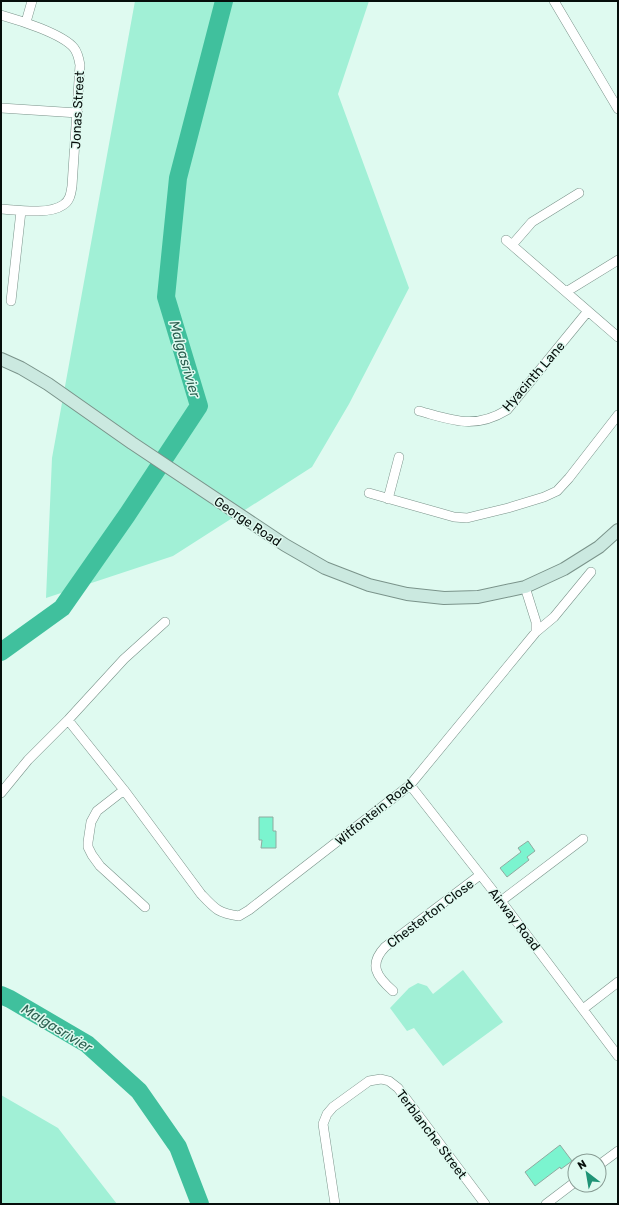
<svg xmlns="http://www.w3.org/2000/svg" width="619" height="1205" viewBox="0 0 619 1205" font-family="Rubik,sans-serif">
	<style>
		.green { fill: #a1f0d6 }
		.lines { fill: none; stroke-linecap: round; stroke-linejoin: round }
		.river { stroke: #40c09d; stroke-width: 18 }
		.building { fill: #7bf4cf; stroke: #90aaa0 }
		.minor-casing { stroke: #7a938a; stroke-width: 10 }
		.secondary-casing { stroke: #7a938a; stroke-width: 14 }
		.minor { stroke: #fff; stroke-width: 9 }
		.secondary { stroke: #cbe9e0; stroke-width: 12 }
		.labels { text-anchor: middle; stroke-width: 3; stroke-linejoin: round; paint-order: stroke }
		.street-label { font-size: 13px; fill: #060e0b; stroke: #dffaf0 }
		.water-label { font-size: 14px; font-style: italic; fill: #2d6050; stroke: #dffaf0 }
	</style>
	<rect width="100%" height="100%" fill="#dffaf0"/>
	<path class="green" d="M135,1H369L338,94L409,288L349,404L312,467L173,556L46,598L52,458Z
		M463,970L503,1022L443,1066L414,1028L407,1031L390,1008L409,988L418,983L427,986L433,994Z
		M1,1095L58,1128L117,1204H1Z"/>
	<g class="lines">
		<path class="river" d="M1,652L62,608L127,515L199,406L166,297L178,178L224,1
			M1,995L10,999L87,1044L139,1091L178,1147L200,1204"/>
	</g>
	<path class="building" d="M259,817H273V831H276V848H261L262,840H259Z
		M528,841L535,851L527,857L529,860L507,877L500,868L521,852L518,848Z
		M560,1145L572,1161L561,1169L560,1167L535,1186L525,1172Z"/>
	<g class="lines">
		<defs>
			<path id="minor" d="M554,1L618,109
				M1,15C19,20 63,34 74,48C78,53 79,59 80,65L72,186C71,193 70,201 63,205C49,215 17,210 1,209
				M26,22L32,1
				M1,108L78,113
				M506,240L618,337
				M512,245L532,222L579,193
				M566,292L618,260
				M11,301L21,211
				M419,411C453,420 474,430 507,410L588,311
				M369,493L454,517L467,518L508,508L544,497L557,491L569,478L618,415
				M388,499L399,457
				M536,632L554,617L591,572
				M68,720L124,790L97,811L91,822L88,842V847L92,855L100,866L145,907
				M410,785L501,901L618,1056
				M124,790L201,894C215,909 218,913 239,916L249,910L410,785L536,632V622L525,587
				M1,793L28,760L68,720L124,659L165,622
				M501,901L583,839
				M393,991C377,977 368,965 385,947L480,875
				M583,1009L618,982
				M599,1165L618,1151
				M335,1204L323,1124L327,1114L333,1107L369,1081L381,1079L389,1081L398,1088L485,1204
				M546,1204L575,1182"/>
			<path id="secondary" d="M1,359L21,368L48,384L132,443L285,545L325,568L369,585L407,594L444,598L478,597L525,587L564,569L599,547L618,530"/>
		</defs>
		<use href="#minor" class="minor-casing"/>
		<use href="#secondary" class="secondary-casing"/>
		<use href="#minor" class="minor"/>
		<use href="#secondary" class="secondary"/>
	</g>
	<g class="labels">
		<g class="street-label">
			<text transform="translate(77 110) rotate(-87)" y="5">Jonas Street</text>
			<text transform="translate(533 376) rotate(-49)" y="5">Hyacinth Lane</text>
			<text transform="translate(248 521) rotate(34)" y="5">George Road</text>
			<text transform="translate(374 812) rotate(-39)" y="5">Witfontein Road</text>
			<text transform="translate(430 913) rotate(-37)" y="5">Chesterton Close</text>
			<text transform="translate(515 919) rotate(52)" y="5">Airway Road</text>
			<text transform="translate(432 1134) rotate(53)" y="5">Terblanche Street</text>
		</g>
		<g class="water-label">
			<text transform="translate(185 359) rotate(74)" y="5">Malgasrivier</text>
			<text transform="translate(57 1028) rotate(31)" y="5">Malgasrivier</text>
		</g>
	</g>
	<rect width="619" height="1205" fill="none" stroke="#060e0b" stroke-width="4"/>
	<g transform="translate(587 1173) rotate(329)"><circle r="19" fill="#dffaf0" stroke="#889c94"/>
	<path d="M0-3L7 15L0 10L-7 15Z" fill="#1f9376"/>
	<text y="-6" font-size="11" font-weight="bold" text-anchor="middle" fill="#060e0b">N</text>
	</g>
</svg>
